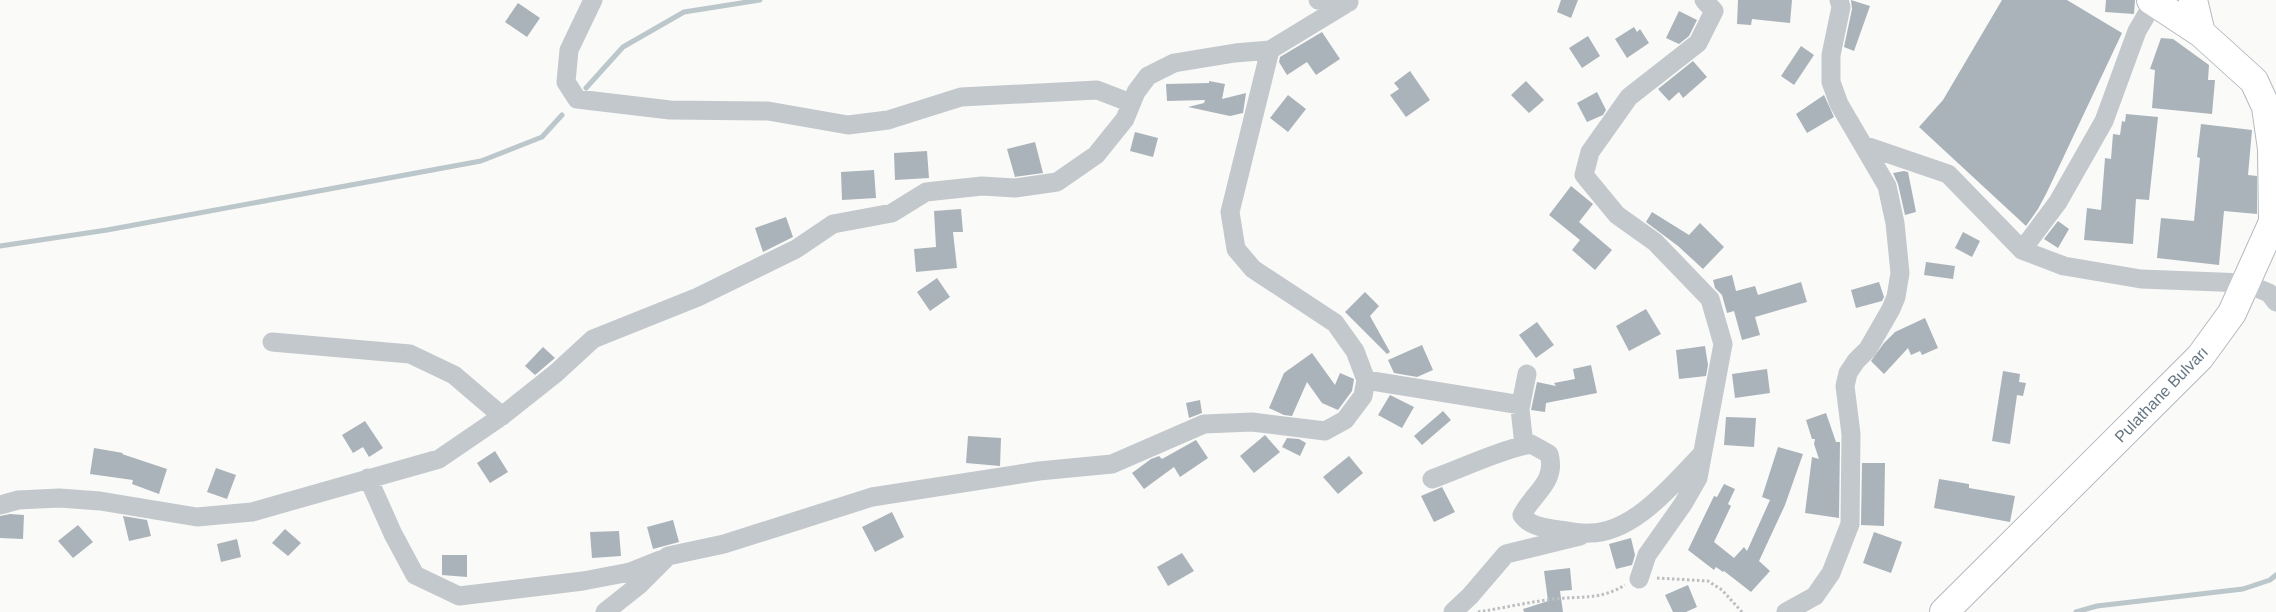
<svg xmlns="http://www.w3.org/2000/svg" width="2276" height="612" viewBox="0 0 2276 612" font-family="Arial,sans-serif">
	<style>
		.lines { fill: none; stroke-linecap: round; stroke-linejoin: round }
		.stream { stroke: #bbc7cb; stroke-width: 5 }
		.building { fill: #aab3b9 }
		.secondary-casing { stroke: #b3babf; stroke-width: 30 }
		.path { stroke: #bbbfc2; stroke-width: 3; stroke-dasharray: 2.5 2.5; stroke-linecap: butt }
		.street { stroke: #c3c8cc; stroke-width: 19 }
		.secondary { stroke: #fff; stroke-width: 28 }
		.labels { text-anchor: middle; stroke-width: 5; stroke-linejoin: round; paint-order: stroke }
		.street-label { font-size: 16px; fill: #657683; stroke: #fff }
	</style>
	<rect width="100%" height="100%" fill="#fafaf8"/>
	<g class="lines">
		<path class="stream" d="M586,88L623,47L684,12L760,0
			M0,246L107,230L481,161L542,137L562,115
			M2076,612L2097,606L2243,589L2270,580L2276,575"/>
	</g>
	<path class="building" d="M1561,0H1578L1571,18L1557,12Z
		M1738,0H1792L1790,23L1752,19L1751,25L1737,24Z
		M1851,0L1870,6L1854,51L1844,47L1852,9Z
		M2002,0H2067L2122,33L2047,192L2038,209L2026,226L1919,127L1943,100Z
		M2106,0H2135L2134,14L2105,12Z
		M518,3L540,18L527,37L505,22Z
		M1679,11L1697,20L1689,36L1679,44L1666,38Z
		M1634,27L1637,32L1640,29L1649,43L1627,58L1615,39Z
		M1322,32L1340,59L1316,75L1307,62L1287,75L1279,62L1280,57Z
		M1588,36L1600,56L1582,68L1569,48Z
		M2161,38L2173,39L2209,65L2208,80H2215L2212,114L2152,108L2155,70L2150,69Z
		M1801,46L1814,55L1794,85L1781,76Z
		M1693,61L1707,77L1683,98L1679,92L1669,101L1658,89Z
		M1410,71L1430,100L1406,117L1390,95L1399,89L1394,83Z
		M1209,81L1225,84L1222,99L1246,93L1243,113L1230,116L1188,107L1204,103L1205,100L1167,101L1166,84L1209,83Z
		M1526,81L1544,100L1529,113L1511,95Z
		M1597,92L1606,110L1603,115L1587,122L1577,103Z
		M1288,95L1306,109L1288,132L1270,118Z
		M1824,95L1834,117L1807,133L1796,114Z
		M2126,114L2158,117L2149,200L2136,199L2133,244L2084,240L2087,208L2101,210L2105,158L2111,159L2113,134L2120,135L2122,121L2125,122Z
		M2201,124L2252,130L2248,175L2257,176V214L2224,211L2219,265L2157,258L2161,218L2194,221L2200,158L2197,157Z
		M1135,132L1158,138L1153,157L1130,151Z
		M1035,142L1043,173L1015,177L1007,149Z
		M927,151L929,178L895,180L894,153Z
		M874,170L876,198L842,200L841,172Z
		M1904,171L1908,172L1916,212L1905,215L1898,184L1893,173Z
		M1571,186L1593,204L1579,222L1612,250L1595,270L1572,250L1580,240L1549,215Z
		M961,209L963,232H953L957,268L916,272L914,249L936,247L934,211Z
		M1652,212L1689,235L1700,223L1724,247L1703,269L1678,246L1646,222Z
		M786,217L793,237L763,252L755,228Z
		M2058,221L2069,229L2058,248L2044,239Z
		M1963,232L1980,241L1972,257L1955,248Z
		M1926,262L1955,266L1953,279L1924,275Z
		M1732,275L1736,291L1755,286L1758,295L1801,282L1807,302L1755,317L1760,335L1742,340L1734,311L1727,313L1722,295L1715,288L1713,280Z
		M937,278L950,297L930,311L917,292Z
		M1879,282L1884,297L1882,301L1856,308L1851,290Z
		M1365,292L1379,306L1370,316L1390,352L1387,354L1345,312Z
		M1646,309L1661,334L1629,351L1616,326Z
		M1925,318L1938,348L1922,355L1920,351L1911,355L1908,348L1884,374L1871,361L1884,343L1895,332Z
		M1537,322L1554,345L1536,358L1519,335Z
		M1422,345L1433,370L1417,377L1394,373L1388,360Z
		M1705,346L1708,365L1706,376L1679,379L1676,350Z
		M543,347L555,358L535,375L525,366Z
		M1312,353L1335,385L1340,373L1354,379L1352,391L1338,410L1322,403L1307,382L1292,416L1284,415L1269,408L1284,373Z
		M1591,365L1597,393L1546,403L1545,412L1531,410L1537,382L1556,386L1554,383L1575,379L1573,369Z
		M1767,369L1770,393L1735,398L1732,374Z
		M2003,371L2020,374L2019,382L2026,383L2023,396L2017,395L2010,444L1992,441Z
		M1390,395L1414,407L1402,428L1378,415Z
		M1200,400L1202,413L1189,418L1186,403Z
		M1443,411L1451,420L1422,445L1414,436Z
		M1826,413L1836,442H1840L1839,518L1805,513L1812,457L1819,459L1814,444L1815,439H1812L1806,420Z
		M1726,417L1756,418L1754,447L1724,445Z
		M365,421L383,448L369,457L363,447L353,453L342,435Z
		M1265,435L1280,452L1254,473L1240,456Z
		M968,436L1001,438L1000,466L966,463Z
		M1287,438L1299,439L1306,443L1300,456L1282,447Z
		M1196,440L1208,458L1180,477L1174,467L1144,489L1132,473L1151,459L1159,456L1162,459Z
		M1778,447L1803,454L1785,505L1759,561L1770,571L1751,592L1724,571L1723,572L1716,567L1714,570L1688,550L1714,496L1717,497L1724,484L1735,489L1728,504L1731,506L1714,542L1734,558L1744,547L1747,551L1770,500L1762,497Z
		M94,448L123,453L122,454L167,469L159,494L132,484L133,480L90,474Z
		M495,451L508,472L490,483L477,463Z
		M1349,456L1363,473L1338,494L1323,477Z
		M1862,463H1885L1884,526L1861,525Z
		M216,468L236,475L227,499L207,492Z
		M1939,479L1969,484V488L2015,496L2010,522L1934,508Z
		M1442,487L1455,512L1434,522L1421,496Z
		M892,512L904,537L875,552L862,527Z
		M10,514L24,515L23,539L0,538V516Z
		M123,516L147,520L151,536L129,541Z
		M673,520L679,542L653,549L647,527Z
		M78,525L93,542L73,558L58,541Z
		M285,529L301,543L288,556L272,543Z
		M619,531L621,556L592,558L590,532Z
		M1874,532L1902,542L1891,573L1863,563Z
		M1631,538L1635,555L1632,565L1616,569L1609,544Z
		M237,539L241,557L221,562L217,544Z
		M1182,553L1194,571L1168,586L1157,567Z
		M442,555H467V577L442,575Z
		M1570,568L1572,590L1560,591L1563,612H1524L1523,609L1548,601L1544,571Z
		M1688,585L1697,607L1686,612H1673L1665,595Z"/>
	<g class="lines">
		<defs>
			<path id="secondary" d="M2151,0L2201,33
				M1944,612L2200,357L2232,313L2273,222L2272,149L2266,107L2254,81L2201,33L2193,0"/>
		</defs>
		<use href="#secondary" class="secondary-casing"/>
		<path class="path" d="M1657,578L1708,581L1722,590L1742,612
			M1478,612C1503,608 1529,602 1554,599C1581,596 1601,600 1625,585"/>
		<path class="street" d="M593,0L569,50L566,82L577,99L670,110L768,111L848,125L888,120L961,97L1097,90L1131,103
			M1318,0L1349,2
			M1863,145L1948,174L2022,250L2064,266L2141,279L2245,283L2269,293L2276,302
			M2022,250L2058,202L2104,121L2137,31L2154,2
			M272,342L410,354L454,375L502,416
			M1366,380L1521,405
			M1524,445L1520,409L1527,374
			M368,478L393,534L415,575L459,596L583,581L630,572L660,560
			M1432,479C1465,467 1497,451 1531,444L1549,454C1557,482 1533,493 1522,515C1530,527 1546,528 1559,530C1569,531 1580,534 1590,533C1634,533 1674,483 1702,454
			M0,505L18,500L59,498L100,501L197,517L252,512L439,459L502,416L556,373L593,339L698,297L796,249L833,224L892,213L926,192L982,186L1015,188L1057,182L1096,155L1125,119L1136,92L1148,76L1174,63L1235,53L1270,50L1349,2
			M1639,579L1647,555L1683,504L1698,478L1723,344L1710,299L1655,242L1617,215L1584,175L1590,152L1629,97L1698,43L1714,11L1704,0
			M605,612L639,585L668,556L724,544L872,497L1039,471L1112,464L1204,424L1252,422L1325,431L1345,420L1363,396L1366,380L1355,351L1335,323L1253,269L1236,249L1230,212L1270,50
			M1453,612L1470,596L1506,554L1580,536
			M1786,612L1815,596L1831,573L1850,524L1851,434L1845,386L1848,373L1856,361L1868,349L1891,309L1896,297L1900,273L1895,223L1887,186L1839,104L1831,82V55L1841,7L1839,0"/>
		<use href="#secondary" class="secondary"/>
	</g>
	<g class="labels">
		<g class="street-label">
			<text transform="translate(2161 394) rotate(-46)" y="6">Pulathane Bulvarı</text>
		</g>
	</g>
</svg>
